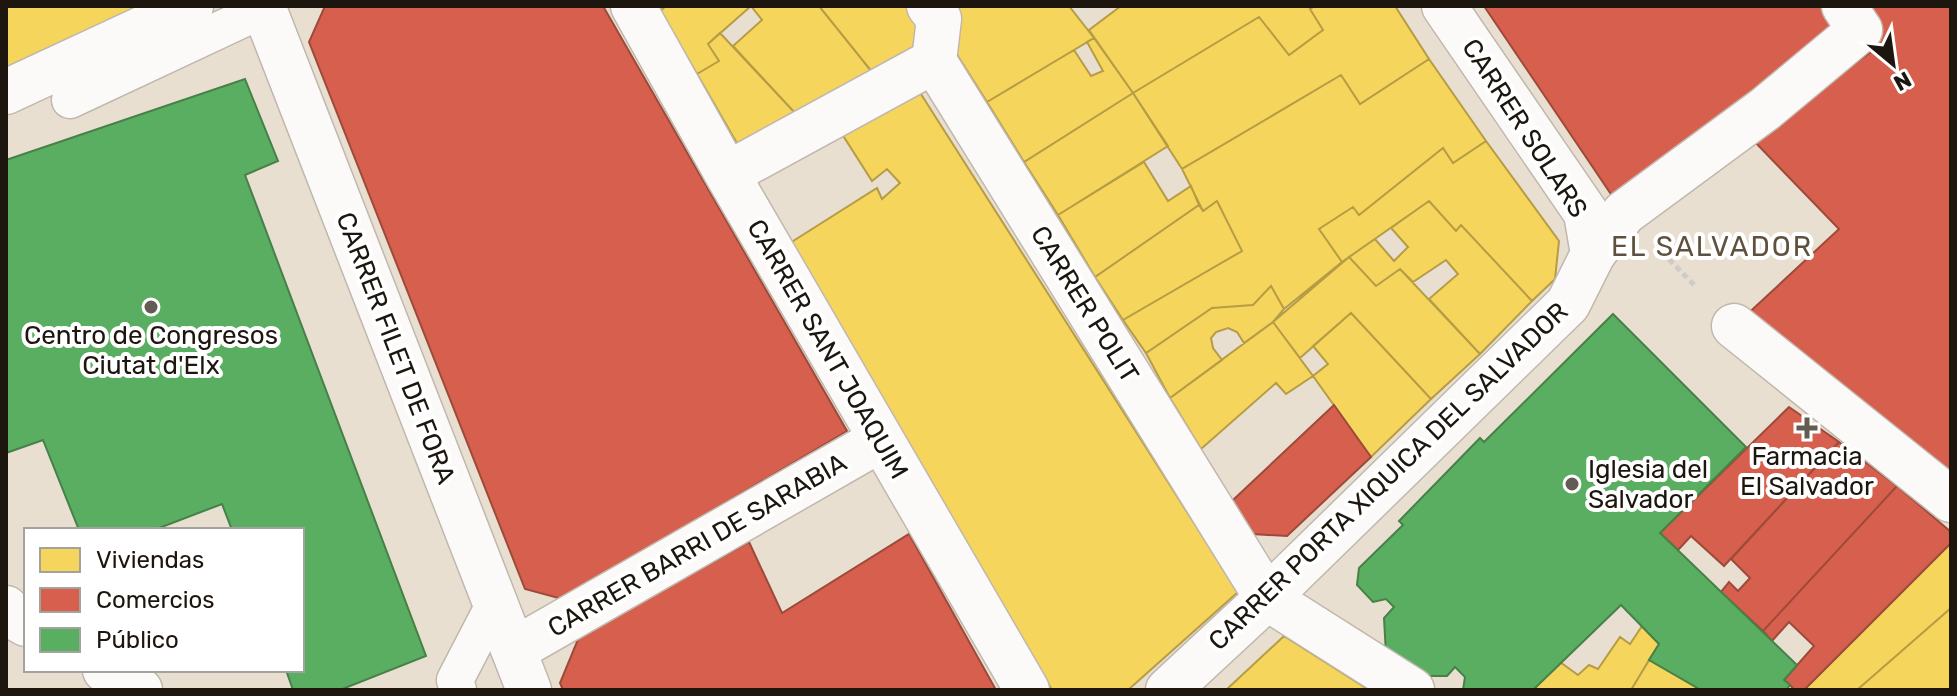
<svg xmlns="http://www.w3.org/2000/svg" width="1957" height="696" viewBox="0 0 1957 696" font-family="Rubik,sans-serif">
	<style>
		.homes { fill: #f6d55c; stroke: #b59c45; stroke-width: 2 }
		.shops { fill: #d6604d; stroke: #9e4a3a; stroke-width: 2 }
		.public { fill: #5aae61; stroke: #478048; stroke-width: 2 }
		.lines { fill: none; stroke-linecap: round; stroke-linejoin: round }
		.service-casing { stroke: #c0b8ae; stroke-width: 39 }
		.pedestrian-casing { stroke: #c0b8ae; stroke-width: 47 }
		.minor-casing { stroke: #c0b8ae; stroke-width: 47 }
		.tertiary-casing { stroke: #c0b8ae; stroke-width: 47 }
		.path { stroke: #cecbc8; stroke-width: 5; stroke-dasharray: 6 4; stroke-linecap: butt }
		.service { stroke: #fcfaf8; stroke-width: 36 }
		.pedestrian { stroke: #fcfaf8; stroke-width: 44 }
		.minor { stroke: #fcfaf8; stroke-width: 44 }
		.tertiary { stroke: #fcfaf8; stroke-width: 44 }
		.poi-dot { fill: #635c52; stroke: #fff; stroke-width: 3 }
		.labels { text-anchor: middle; stroke-width: 8; stroke-linejoin: round; paint-order: stroke }
		.street-label { font-size: 26px; fill: #1c160e; stroke: #fff }
		.poi-label { font-size: 26px; fill: #1c160e; stroke: #fff }
		.neighbourhood-label { font-size: 28px; letter-spacing: 2px; fill: #5f513d; stroke: #fff }
	</style>
	<rect width="100%" height="100%" fill="#e8dfd1"/>
	<path class="homes" d="M6,6H146L6,71Z
		M666,6H751L708,44L719,61L697,74L660,11Z
		M751,6H819L872,72L795,113L733,46L762,20Z
		M819,6H911L935,37L872,72Z
		M934,6H1069L1094,38L987,102L954,50Z
		M1121,6H1315L1310,9L1323,30L1289,55L1259,17L1133,93L1089,30Z
		M1315,6H1395L1429,59L1360,104L1341,75L1182,169L1133,93L1259,17L1289,55L1323,30L1310,9Z
		M720,33L795,113L738,145L697,74L719,61L708,44Z
		M1094,38L1133,93L1024,162L987,102L1074,50L1091,76L1103,71L1087,42Z
		M1429,59L1486,141L1453,163L1443,148L1359,215L1353,207L1319,229L1342,262L1284,309L1271,286L1253,305L1212,308L1146,353L1123,320L1242,251L1217,201L1203,211L1182,169L1341,75L1360,104Z
		M919,91L1238,592L1128,690H1052L790,243L877,188L882,199L900,183L887,169L872,181L842,134Z
		M1133,93L1168,146L1058,215L1024,162Z
		M1486,141L1559,241L1555,279L1532,301L1461,225L1456,231L1429,201L1342,262L1319,229L1353,207L1359,215L1443,148L1453,163Z
		M1144,162L1168,201L1191,186L1199,205L1095,277L1058,215Z
		M1217,201L1242,251L1123,320L1095,277L1199,205L1203,211Z
		M1429,201L1456,231L1461,225L1532,301L1480,354L1429,299L1458,274L1446,260L1413,282L1400,269L1376,286L1349,257L1375,239L1394,261L1408,247L1391,228Z
		M1349,257L1376,286L1400,269L1480,354L1431,399L1351,313L1300,358L1273,322Z
		M1271,286L1284,309L1273,322L1244,343L1237,332L1228,328L1216,332L1211,338L1213,348L1222,360L1170,398L1146,353L1212,308L1253,305Z
		M1351,313L1431,399L1371,457L1313,376L1328,364L1313,346Z
		M1273,322L1313,376L1286,394L1276,383L1201,449L1170,398Z
		M1951,543V608L1857,690H1804Z
		M1951,608V690H1857Z
		M1642,626L1659,644L1631,690H1533L1560,662L1578,675L1589,665L1598,669L1620,637L1630,644Z
		M1284,636L1369,690H1226Z
		M1649,660L1701,690H1631Z"/>
	<path class="shops" d="M603,6L847,431L562,599L525,589L309,42L325,6Z
		M1484,6H1832L1843,21L1623,212Z
		M1852,6H1951V487L1740,321L1839,229L1750,137L1878,47Z
		M1334,405L1371,457L1287,536L1252,534L1232,501Z
		M1789,407L1839,442L1724,566L1691,536L1678,550L1660,533Z
		M1839,442L1897,486L1763,631L1721,592L1729,582L1738,591L1750,578L1731,559Z
		M1897,486L1951,532V543L1804,690H1795L1784,680L1814,646L1789,622L1772,641L1763,631Z
		M909,534L996,690H563L560,683L579,637L749,542L782,613Z"/>
	<path class="public" d="M245,79L278,161L245,175L426,656L340,690H293L286,670H302V530H232L222,504L154,530H79L43,440L6,453V160Z
		M1613,314L1746,447L1660,533L1797,665L1784,680L1790,685L1786,690H1701L1649,660L1659,644L1621,605L1533,690H1463L1465,677L1455,667L1447,676H1412L1386,654L1384,618L1394,607L1386,599L1373,602L1357,585L1359,568L1403,525L1399,521L1480,438L1484,442Z"/>
	<g class="lines">
		<defs>
			<path id="service" d="M70,100L264,9
				M458,690L455,680L495,603"/>
			<path id="pedestrian" d="M6,92L191,6
				M1593,254L1624,213L1765,109L1860,30L1844,6
				M1734,326L1951,500
				M6,608L10,615L26,624
				M105,670L140,690"/>
			<path id="minor" d="M633,6L727,174L1027,690
				M929,6L939,19L934,61L1267,598L1412,690
				M727,174L934,61
				M514,650L880,440
				M1168,690L1267,598L1568,304L1593,254L1586,213L1444,6"/>
			<path id="tertiary" d="M263,6L529,690"/>
		</defs>
		<use href="#service" class="service-casing"/>
		<use href="#pedestrian" class="pedestrian-casing"/>
		<use href="#minor" class="minor-casing"/>
		<use href="#tertiary" class="tertiary-casing"/>
		<path class="path" d="M1662,252L1697,288"/>
		<use href="#service" class="service"/>
		<use href="#pedestrian" class="pedestrian"/>
		<use href="#minor" class="minor"/>
		<use href="#tertiary" class="tertiary"/>
	</g>
	<g class="poi-dot">
		<circle cx="151" cy="307" r="8"/>
		<path d="M1803 416h8v8h8v8h-8v8h-8v-8h-8v-8h8z"/>
		<circle cx="1572" cy="484" r="8"/>
	</g>
	<g class="labels">
		<g class="street-label">
			<text transform="translate(1525 128) rotate(57)" y="9">CARRER SOLARS</text>
			<text transform="translate(1085 304) rotate(58)" y="9">CARRER POLIT</text>
			<text transform="translate(396 348) rotate(69)" y="9">CARRER FILET DE FORA</text>
			<text transform="translate(828 349) rotate(60)" y="9">CARRER SANT JOAQUIM</text>
			<text transform="translate(1388 476) rotate(-44)" y="9">CARRER PORTA XIQUICA DEL SALVADOR</text>
			<text transform="translate(697 545) rotate(-30)" y="9">CARRER BARRI DE SARABIA</text>
		</g>
		<g class="poi-label">
			<text x="151" y="344">Centro de Congresos<tspan x="151" dy="30">Ciutat d'Elx</tspan></text>
			<text x="1807" y="465">Farmacia<tspan x="1807" dy="30">El Salvador</tspan></text>
			<text x="1588" y="478" text-anchor="start">Iglesia del<tspan x="1588" dy="30">Salvador</tspan></text>
		</g>
		<g class="neighbourhood-label">
			<text x="1712" y="256">EL SALVADOR</text>
		</g>
	</g>
	<rect width="1957" height="696" fill="none" stroke="#1c160e" stroke-width="16"/>
	<rect x="24" y="528" width="280" height="144" fill="#ffffff" stroke="#a4a29f" stroke-width="2"/>
	<rect x="40" y="548" width="40" height="24" fill="#f6d55c" stroke="#a4a29f" stroke-width="2"/>
	<text x="96" y="568" font-size="24" fill="#1c160e">Viviendas</text>
	<rect x="40" y="588" width="40" height="24" fill="#d6604d" stroke="#a4a29f" stroke-width="2"/>
	<text x="96" y="608" font-size="24" fill="#1c160e">Comercios</text>
	<rect x="40" y="628" width="40" height="24" fill="#5aae61" stroke="#a4a29f" stroke-width="2"/>
	<text x="96" y="648" font-size="24" fill="#1c160e">Público</text>
	<g transform="translate(1893 64) rotate(151)" stroke="#ffffff" stroke-width="6" paint-order="stroke">
	<path d="M0-6L14 30L0 20L-14 30Z" fill="#1c160e"/>
	<text y="-12" font-size="22" font-weight="bold" text-anchor="middle" fill="#1c160e">N</text>
	</g>
</svg>
